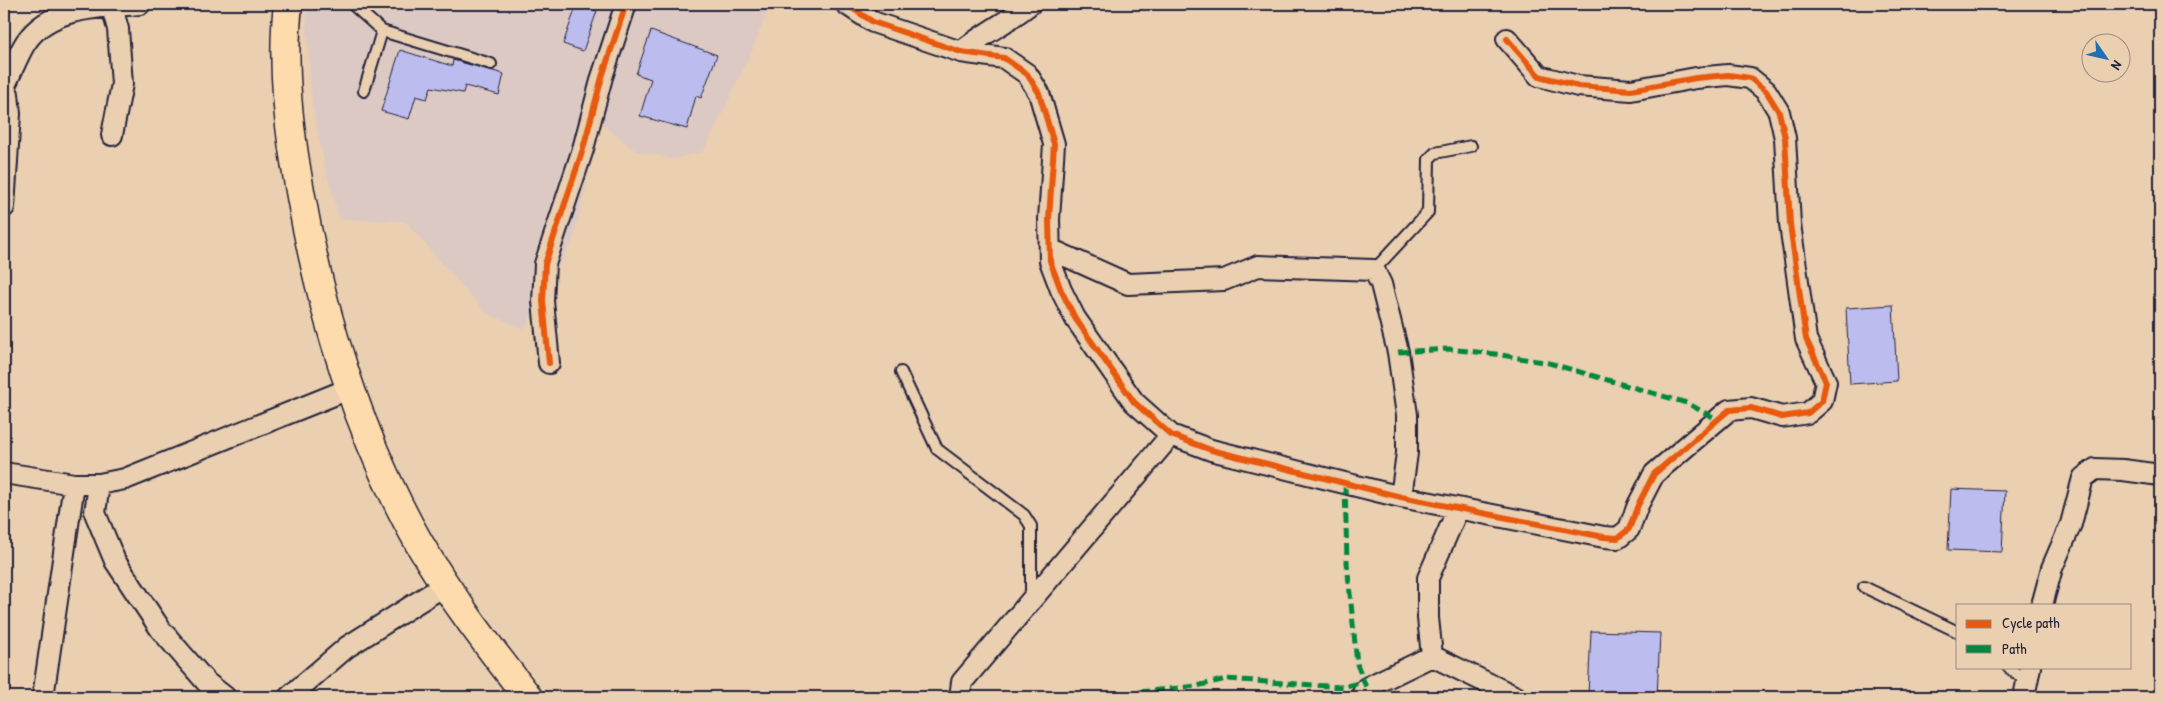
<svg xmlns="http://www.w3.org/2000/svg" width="2164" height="701" viewBox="0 0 2164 701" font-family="'Patrick Hand',sans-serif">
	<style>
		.built { fill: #dcc9c3 }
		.building { fill: #bdbcee; stroke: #22223b }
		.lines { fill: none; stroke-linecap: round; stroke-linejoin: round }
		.lane-casing { stroke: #22223b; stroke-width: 14 }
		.street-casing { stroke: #22223b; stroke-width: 24 }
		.highway-casing { stroke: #22223b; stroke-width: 31 }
		.lane { stroke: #eacfb1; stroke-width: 10 }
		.street { stroke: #eacfb1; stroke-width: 20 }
		.highway { stroke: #fedbac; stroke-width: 28 }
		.quiet { stroke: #00873e; stroke-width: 5; stroke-dasharray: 10 5; stroke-linecap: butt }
		.cycleway-casing { stroke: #eacfb1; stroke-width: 9 }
		.cycleway { stroke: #e8590c; stroke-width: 6 }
	</style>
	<rect width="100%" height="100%" fill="#eacfb1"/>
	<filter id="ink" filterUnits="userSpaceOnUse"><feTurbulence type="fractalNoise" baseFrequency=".02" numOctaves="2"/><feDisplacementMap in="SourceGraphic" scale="10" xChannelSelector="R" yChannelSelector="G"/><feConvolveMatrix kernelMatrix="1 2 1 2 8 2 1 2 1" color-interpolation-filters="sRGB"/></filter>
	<g filter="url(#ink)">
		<path class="built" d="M309,4H770L753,48L704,151L673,159L636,151L601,123L573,240L524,329L486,313L405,221L340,219L325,168L312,104L306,16Z"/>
		<path class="building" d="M577,4L597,11L583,51L563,44Z
			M651,31L717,55L701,98L696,96L687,129L640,116L651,79L636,74Z
			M400,50L452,66L453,60L504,74L499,95L465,86L463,93L431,87L427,99L416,96L409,119L381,111Z
			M1893,305L1897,381L1850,384L1846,308Z
			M1951,489L2005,491L2002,552L1948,550Z
			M1591,631L1660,633L1657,697L1588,695Z"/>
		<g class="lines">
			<defs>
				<path id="lane" d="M352,4L382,31L491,64
					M364,91L382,31
					M1374,270L1428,212L1429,159L1435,153L1471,146
					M901,372L937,449L1024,515L1031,526V598
					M1864,587L1958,632
					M2008,667L2027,682"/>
				<path id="street" d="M111,4L118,29L122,84L112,135
					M846,4L873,22L961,52L1004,58L1027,74L1039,93L1054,144L1049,219L1050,261L1061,290L1075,318L1134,402L1171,435L1211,450L1401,497L1604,537L1618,538L1629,529L1638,505L1654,474L1729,410L1751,408L1782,417L1808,413L1822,401L1826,382L1806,339L1790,224L1785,138L1779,112L1766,91L1750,78L1728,75L1696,78L1631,90L1578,86L1539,76L1507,39
					M961,52C982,34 1008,22 1030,4
					M4,87C12,72 17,56 26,42C50,6 102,7 140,4
					M4,88L8,94L10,114L4,207
					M1050,249L1128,284L1224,280L1258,266L1374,270L1381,284L1398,352L1407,415V453L1401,497
					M549,363L543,301L545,264L583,149L602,77L626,4
					M4,473L74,484H99L125,479L351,388
					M99,484L95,513L115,561L161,630L207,683L225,697
					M1458,509L1428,578V618L1432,656L1516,697
					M2042,605L2052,568L2071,524L2083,478L2095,469L2123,470L2160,475
					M43,697L74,484
					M289,697L347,647L445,585
					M960,697L962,682L1171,435
					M1361,697L1366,688L1432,656
					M2024,697L2030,667"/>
				<path id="highway" d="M288,4C281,66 289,130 300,191C321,312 359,437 419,543C451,598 489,647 528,697"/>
			</defs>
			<use href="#lane" class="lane-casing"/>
			<use href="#street" class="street-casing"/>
			<use href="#highway" class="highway-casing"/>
			<use href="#lane" class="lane"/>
			<use href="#street" class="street"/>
			<use href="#highway" class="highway"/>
			<path class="quiet" d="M1398,352L1449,349L1495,354L1549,363L1687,403L1718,420
				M1345,484L1347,563L1357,664L1366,687
				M1139,692L1197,686L1226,679L1341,687L1364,682"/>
			<defs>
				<path id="cycleway" d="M846,4L873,22L961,52L1004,58L1027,74L1039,93L1054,144L1049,219L1050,261L1061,290L1075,318L1134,402L1171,435L1211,450L1401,497L1604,537L1618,538L1629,529L1638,505L1654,474L1729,410L1751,408L1782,417L1808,413L1822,401L1826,382L1806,339L1790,224L1785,138L1779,112L1766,91L1750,78L1728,75L1696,78L1631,90L1578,86L1539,76L1507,39
					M549,363L543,301L545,264L583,149L602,77L626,4"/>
			</defs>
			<use href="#cycleway" class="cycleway-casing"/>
			<use href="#cycleway" class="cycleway"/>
		</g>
	</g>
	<rect width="2164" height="701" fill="none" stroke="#eacfb1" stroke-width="20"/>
	<rect x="10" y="10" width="2144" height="681" fill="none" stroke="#22223b" stroke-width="2" filter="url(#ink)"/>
	<rect x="1956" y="604" width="175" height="65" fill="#eacfb1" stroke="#9a8a82"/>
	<rect x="1966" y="620" width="25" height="8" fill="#e8590c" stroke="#9a8a82"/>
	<text x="2002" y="628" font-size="15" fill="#22223b">Cycle path</text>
	<rect x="1966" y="645" width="25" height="8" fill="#00873e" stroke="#9a8a82"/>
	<text x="2002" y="654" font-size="15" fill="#22223b">Path</text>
	<g transform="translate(2106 58) rotate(124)"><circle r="24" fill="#eacfb1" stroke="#9a8a82"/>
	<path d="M0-4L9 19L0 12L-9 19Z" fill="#1f6fb2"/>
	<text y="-8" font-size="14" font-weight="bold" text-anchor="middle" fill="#22223b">N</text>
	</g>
</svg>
